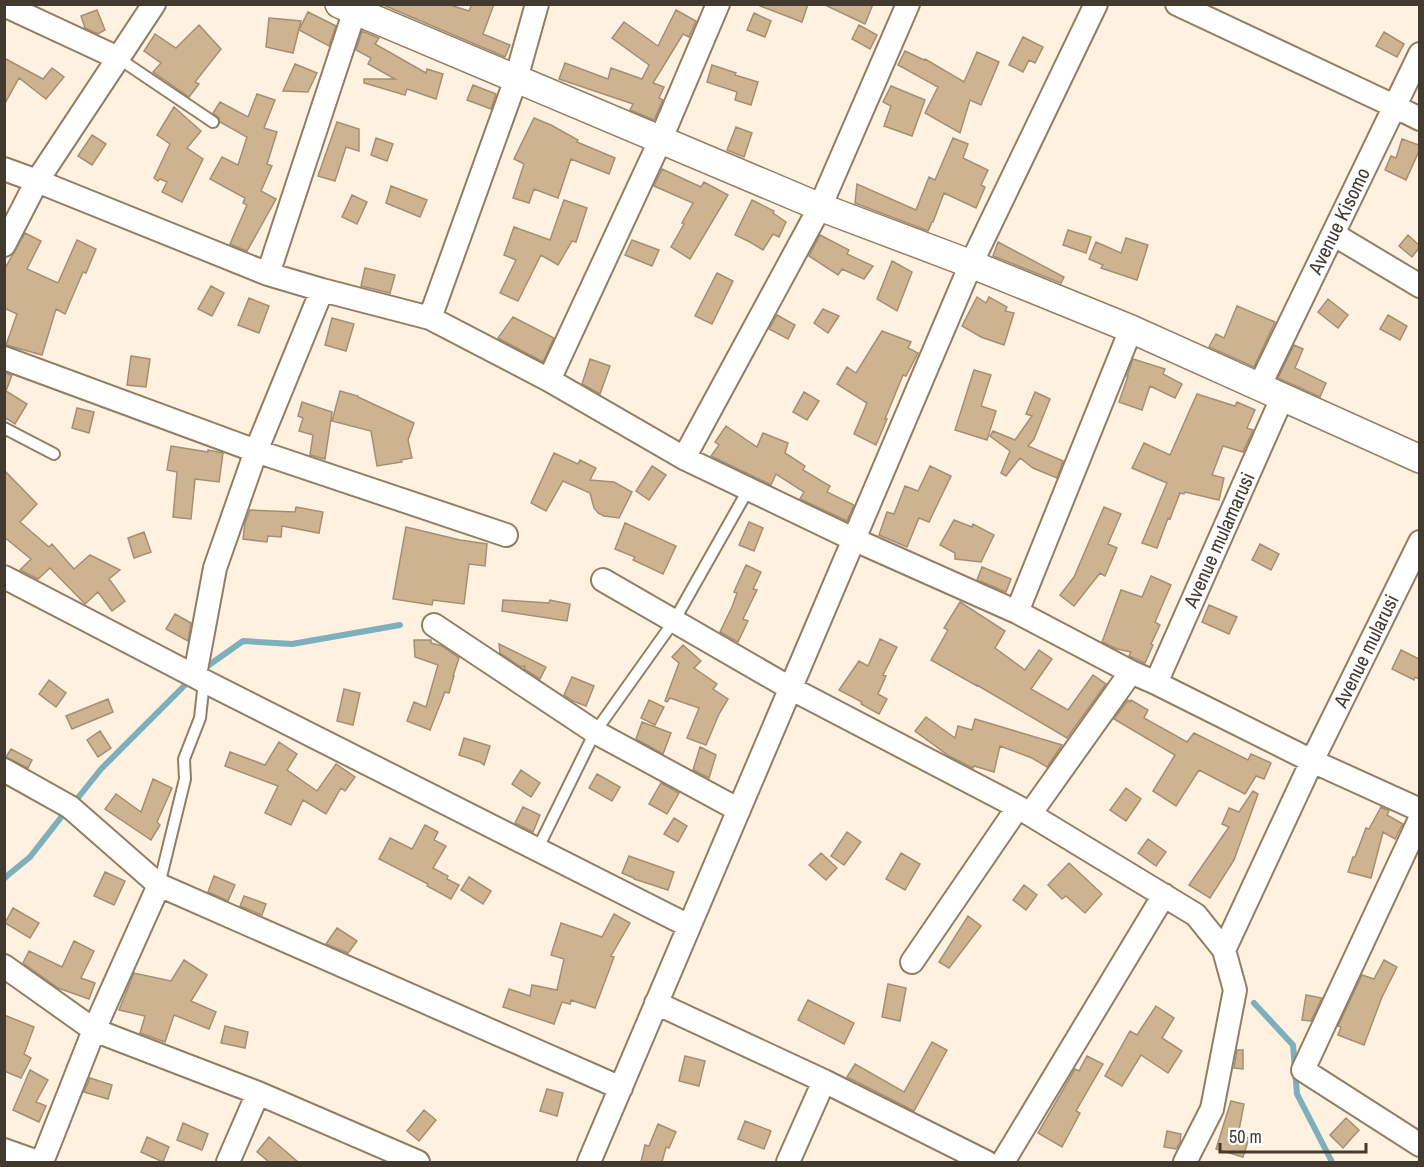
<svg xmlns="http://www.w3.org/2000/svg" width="1424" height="1167" viewBox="0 0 1424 1167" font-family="'Archivo Narrow',sans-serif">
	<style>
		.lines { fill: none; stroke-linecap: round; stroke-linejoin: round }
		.stream { stroke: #7dafbc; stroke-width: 6 }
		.building { fill: #ceb390; stroke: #a48f74; stroke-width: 1.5 }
		.service-casing { stroke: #927e63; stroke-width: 14 }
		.minor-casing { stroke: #927e63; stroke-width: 26 }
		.tertiary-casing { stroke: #927e63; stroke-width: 30 }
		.service { stroke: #fff; stroke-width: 10 }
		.minor { stroke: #fff; stroke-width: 22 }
		.tertiary { stroke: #fff; stroke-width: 27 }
		.labels { text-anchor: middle; stroke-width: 4.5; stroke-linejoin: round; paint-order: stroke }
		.street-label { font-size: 20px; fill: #433a2f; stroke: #fff }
	</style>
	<rect width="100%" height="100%" fill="#fff1e0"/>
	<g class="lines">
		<path class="stream" d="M202,670L243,641L292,644L400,625
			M73,804L101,769L192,678
			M4,879L8,875L30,857L66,811
			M1254,1003L1293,1045L1297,1094L1332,1162"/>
	</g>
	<path class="building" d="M381,4H447L469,11L472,4H494L483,34L510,45L505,57Z
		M760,4H808L802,22L760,6Z
		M823,4H873L865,24Z
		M97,10L105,30L98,34L85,28L81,16Z
		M676,10L696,21L689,37L683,34L653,83L664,87L659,98L663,100L654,120L630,110L633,104L559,79L565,63L608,79L611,68L642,79L649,65L612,38L624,22L658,46Z
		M308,12L336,26L329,46L299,30Z
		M754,13L771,21L765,37L747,30Z
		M269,18L301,21L293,53L266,47Z
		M199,25L221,49L195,82L199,84L189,97L153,72L161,63L144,51L155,34L176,48Z
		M859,25L877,35L870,49L852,39Z
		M362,31L379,38L375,44L426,73L427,69L443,74L436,99L407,89L405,95L364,83V79H395L368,64L371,58L356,50Z
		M1384,32L1404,44L1397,57L1376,46Z
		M1023,37L1043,47L1035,63L1029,60L1023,72L1009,65Z
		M905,51L924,60L925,59L964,82L977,52L999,62L981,105L970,100L960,133L925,113L938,87L898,65Z
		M4,58L43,79L52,68L64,77L46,99L19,78L4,105Z
		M295,64L317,73L308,92L283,91Z
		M712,65L736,73L735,75L758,82L751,105L735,100L737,92L707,82Z
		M473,85L496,94L491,109L467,100Z
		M891,86L925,100L912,136L884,126L891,106L883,102Z
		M257,94L275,100L264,128L277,132L267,164L272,166L261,191L276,199L247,251L230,244L247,205L243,203L245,198L210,179L222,157L238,165L247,137L220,122L219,118L213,113L220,102L248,117Z
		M174,107L201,131L187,148L203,159L182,202L162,192L167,182L160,179L158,181L154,178L170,144L157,135Z
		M534,118L551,125L578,140L577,142L615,158L609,174L571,159L558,198L534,189L529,203L513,198L524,164L514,159Z
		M337,122L359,129V151L346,147L335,181L318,176Z
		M736,127L752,133L744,157L727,150Z
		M92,135L106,144L92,165L78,156Z
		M376,138L393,144L387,161L371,155Z
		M953,138L968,144L963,158L988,170L981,185L985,187L976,208L944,193L933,222H932L928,231L855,203L857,184L916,210L929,177L935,180Z
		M1402,139L1419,145V151L1406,180L1385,170L1391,156L1396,158Z
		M662,169L701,187L704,182L728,195L690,259L671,247L684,224L682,223L693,203L654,186Z
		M391,186L427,200L420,217L386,203Z
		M352,195L367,202L357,224L342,217Z
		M564,200L587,208L576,242L572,241L558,265L541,255L518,301L500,293L516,260L504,255L514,227L550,240Z
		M752,200L774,211L773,213L786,222L779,237L773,234L763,250L750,242L735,235Z
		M1068,230L1091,237L1086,253L1063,245Z
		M25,233L41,241L27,269L58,283L77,240L96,249L86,273L83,272L65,314L56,309L42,355L6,345L17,314L4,308V270Z
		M820,235L849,250L847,254L873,266L864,279L842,269L838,275L809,256Z
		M1408,235L1419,245V248L1412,257L1399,246Z
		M1126,238L1148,245L1137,280L1101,268L1103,265L1089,259L1096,242L1121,253Z
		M632,240L659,250L652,266L625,255Z
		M998,242L1064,277L1061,283L993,256Z
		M892,261L912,272L897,311L877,299Z
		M365,268L395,275L390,293L361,286Z
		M717,273L733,281L712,324L695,316Z
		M211,286L224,293L212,316L198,309Z
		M977,297L986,303L989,297L1007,307L1005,311L1014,313L1004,345L981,337L962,326Z
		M249,298L269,306L259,333L238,325Z
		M1328,299L1348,315L1338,328L1318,312Z
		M1237,306L1275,322L1254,367L1209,347L1216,334L1224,338Z
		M823,309L839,316L828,333L814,323Z
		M777,315L795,325L788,339L769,329Z
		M1388,315L1407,326L1400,340L1380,329Z
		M513,317L554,338L543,362L498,338Z
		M332,318L354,324L346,351L325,345Z
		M882,331L911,342L908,348L918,353L906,376L903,375L885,419H887L876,445L854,434L867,403L837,384L847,367L856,373Z
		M1294,345L1303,349L1295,368L1326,383L1320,397L1278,378Z
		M131,356L150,359L146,387L127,385Z
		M590,359L610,366L600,394L582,384Z
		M1133,359L1165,369L1163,374L1182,384L1175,398L1150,386L1142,410L1119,402L1128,376H1127Z
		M974,370L991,375L981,406L996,411L987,440L955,430Z
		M4,373L12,375L6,391L27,404L15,424L4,417Z
		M340,391L358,396V397L414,423L408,440L412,458L401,460L402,462L377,466L371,431L332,421Z
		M804,392L819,401L807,420L793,412Z
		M1035,392L1050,399L1034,439L1028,446L1063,461L1057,478L1033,468L1020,458L1006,476L1001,473L1010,451L990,436L993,431L1015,440L1032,416L1026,414Z
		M1197,394L1235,406L1237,402L1255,410L1247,428L1253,430L1243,452L1223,446L1212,475L1224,478L1219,500L1185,492L1184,494L1180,493L1170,519L1168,518L1157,548L1142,543L1167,483L1132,468L1144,443L1170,455Z
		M302,402L332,412L325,459L310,455L313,435L299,431L303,418L298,416Z
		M77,408L94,412L89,433L72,428Z
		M726,426L757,447L763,433L788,443L785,453L805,466L803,470L830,486L827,492L854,505L847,521L800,499L804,492L776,474L771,485L711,456L719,445L715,442Z
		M171,446L208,452V450L223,453L219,482L195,479L191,519L173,517L177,472L167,470Z
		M554,453L578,464L580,460L596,468L590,480L614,482L632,492L619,518L604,516L598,513L594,508L590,493L563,481L546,511L531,503Z
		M652,466L666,475L649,500L636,491Z
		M930,466L951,476L929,522L919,518L907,547L879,535L887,512L894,514L905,486L918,491Z
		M4,470L37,504L20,522L49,547L52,544L74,569L90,555L120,570L109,579L125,601L112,611L98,592L85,604L50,568L38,579L20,570L31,559L4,537Z
		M296,507L323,512L319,533L282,526L281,537L268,536L267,542L243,539L245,523L250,510L295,512Z
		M1104,507L1121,514L1108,544L1117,548L1105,576L1100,573L1074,606L1060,595L1074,577Z
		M954,520L972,527L973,524L994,535L981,562L955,559V553L940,545Z
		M749,522L763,528L754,551L739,545Z
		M625,523L676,546L663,574L633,560L635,557L615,549Z
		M406,527L460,540L487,544L485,566L469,564L464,604L433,600L432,605L393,599Z
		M144,532L151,552L134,558L128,538Z
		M1260,544L1279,554L1271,570L1252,560Z
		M746,565L761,572L753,589L757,590L743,619L748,621L738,642L720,632L732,607L737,593L734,592Z
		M982,567L1011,579L1006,592L977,580Z
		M1151,576L1171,585L1155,622L1160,625L1151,644L1153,645L1145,663L1129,656L1131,652L1117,649L1102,642L1121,590L1142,597Z
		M503,600L549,603L550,600L570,604L567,621L502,611Z
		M960,602L1005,631L995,648L1025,670L1039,650L1052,659L1031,689L1068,710L1093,675L1106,684L1067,738L977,685V686L931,660L948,630L944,628Z
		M1209,605L1237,617L1229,634L1202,622Z
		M175,614L191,623L188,641L166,629Z
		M880,639L897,647L883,675L886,676L878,694L887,699L879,714L861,704L862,702L839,690L859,661L868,666Z
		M414,640H431V643L442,646L459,658L453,676H454L449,693L445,692L430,730L407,721L414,702L426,707L438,665L415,657Z
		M499,644L546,667L540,679L524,669L525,666L521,667L500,653Z
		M683,645L701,661L694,668L717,684L713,689L728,699L719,714L706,745L687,738L699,708L670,698L667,702L665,701L679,663L672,657Z
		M1401,650L1419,659V679L1415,677L1414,680L1392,669Z
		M572,677L594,686L586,706L573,701L564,695Z
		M49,680L66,693L56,707L39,694Z
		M344,689L360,693L353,725L337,721Z
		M108,699L113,712L72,729L66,716Z
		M649,700L664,707L655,725L641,718Z
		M1128,700L1130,702L1131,700L1148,710L1144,718L1187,742L1194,733L1248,760L1251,754L1271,763L1264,779L1256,776L1245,794L1199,770L1176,806L1153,791L1175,755L1114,719Z
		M926,717L955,738L958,726L972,730L975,719L1062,745L1047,767L1032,758L1000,746L994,772L974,766L973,768L949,756L915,731Z
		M642,722L671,733L663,754L636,739Z
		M100,731L111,748L98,757L87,740Z
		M464,738L490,746L484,765L480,762L459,755Z
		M279,742L297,754L287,770L317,791L336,764L355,777L345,791L341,788L326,814L303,800L291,825L265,813L278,786L225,766L230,752L265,765Z
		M700,747L716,755L709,778L693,770Z
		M11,749L32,760L28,768L6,757Z
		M521,770L540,783L531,797L512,784Z
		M597,774L620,787L612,801L589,788Z
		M153,779L172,788L157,822L160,825L151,840L105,809L116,794L141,812Z
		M661,783L679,793L667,814L649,804Z
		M1126,788L1141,799L1126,821L1110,810Z
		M1253,791L1258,794L1234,860L1210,898L1189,885L1229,827L1222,824L1229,808L1239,812Z
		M523,807L540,815L533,832L515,823Z
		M1381,807L1389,811L1387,815L1403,824L1399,831L1395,839L1383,832L1371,878L1348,872L1353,857H1355L1366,828L1369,829Z
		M674,818L687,826L678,842L664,834Z
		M425,825L438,832L434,840L446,846L433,868L448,876L447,879L459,885L451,899L427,886L428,884L379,859L390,838L412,849Z
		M847,832L861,842L844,865L831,856Z
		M1148,839L1166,852L1156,866L1138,853Z
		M821,853L837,868L826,880L809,865Z
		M901,853L920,864L905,890L886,879Z
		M629,856L674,872L668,890L634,879V878L622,873Z
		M1069,863L1102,894L1085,913L1066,896L1062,899L1048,885Z
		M105,872L125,881L114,905L94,896Z
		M214,876L235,885L228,901L208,892Z
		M469,877L491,891L483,904L461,890Z
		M1024,885L1037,895L1026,910L1013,900Z
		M244,896L266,904L262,915L240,906Z
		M13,908L39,923L30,938L5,923Z
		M614,914L630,923L611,956L614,957L595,1008L571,1000L570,1004L562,1002L554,1024L503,1007L509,989L530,996L532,985L557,990L564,959L551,955L561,923L602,937Z
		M968,916L981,926L949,968L939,962Z
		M337,928L357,941L348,953L326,944Z
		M74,941L94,951L81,978L95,983L89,999L58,988L23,963L29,951L62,967Z
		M184,960L207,975L191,1001L216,1012L209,1029L174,1015L165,1042L140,1033L145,1016L119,1010L134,973L171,981Z
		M1384,960L1397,967L1382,997L1364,1045L1338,1035L1341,1027L1338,1026L1362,975L1374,979Z
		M888,984L906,988L900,1021L882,1017Z
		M1306,995L1322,998L1311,1021L1302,1020Z
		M808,1000L854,1023L844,1044L798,1020Z
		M1156,1006L1174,1018L1162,1038L1182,1051L1168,1073L1141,1055L1122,1086L1105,1076L1130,1031L1137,1035Z
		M4,1015L34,1027L24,1054L31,1058L21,1078L4,1071Z
		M225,1026L248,1032L245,1048L221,1043Z
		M932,1042L947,1050L914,1111L847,1077L855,1064L904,1092Z
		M1237,1050H1243V1069L1234,1068Z
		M685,1056L705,1061L699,1086L679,1081Z
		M1087,1056L1103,1064L1076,1111L1080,1113L1062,1147L1038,1133L1075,1069L1079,1071Z
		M30,1070L48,1080L36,1102L46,1106L39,1122L13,1110Z
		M90,1078L112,1085L108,1099L84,1092Z
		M547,1089L563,1093L557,1116L540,1111Z
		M1231,1101L1244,1104L1238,1135L1249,1138L1243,1157L1216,1149Z
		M424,1110L436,1120L419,1141L407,1131Z
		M1346,1118L1359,1130L1343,1148L1330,1135Z
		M745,1121L771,1131L764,1149L738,1139Z
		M183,1123L208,1134L202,1150L177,1140Z
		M658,1124L676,1132L669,1148L666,1147L662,1162H641L645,1145L649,1146Z
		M1167,1131L1181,1134L1180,1142L1176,1149L1164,1147Z
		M147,1137L169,1147L163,1162L141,1152Z
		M269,1137L298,1162H269L257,1152Z"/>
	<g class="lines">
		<defs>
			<path id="service" d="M118,58L213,122
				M4,428L54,454
				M537,850L595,732L674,621L748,490
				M159,885L185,779L184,759L200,718L204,681"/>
			<path id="minor" d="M1177,4L1394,106L1420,119
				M4,5L118,58
				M4,169L37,181L268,274L322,290L430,318L549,380L684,458L853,539L1017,612L1131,672L1156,683L1312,761L1420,810
				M1333,234L1420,286
				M4,245L37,181L154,4
				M268,274L357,4
				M430,318L516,79L537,4
				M4,358L256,451L506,535
				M549,380L660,141L718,4
				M1259,387L1420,54
				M684,458L820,207L908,4
				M4,577L204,681L689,926
				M603,580L790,688L1018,807L1196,915L1224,950L1235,990L1212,1109L1185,1162
				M1017,612L1131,329
				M434,625L595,732L739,810
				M195,675L215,568L256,451L322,290
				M1156,683L1282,398
				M4,770L70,807L159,885L621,1088
				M1030,814L1131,672
				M1420,819L1303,1070L1420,1145
				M1224,950L1312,761L1420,542
				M912,962L1018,807
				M4,966L94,1030L258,1093L418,1162
				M656,1003L824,1081L986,1162
				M4,1150L38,1162
				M42,1162L94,1030L159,885
				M228,1162L258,1093
				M589,1162L971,264L1096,4
				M788,1162L824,1081
				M1003,1162L1164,895"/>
			<path id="tertiary" d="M339,4L820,207L971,264L1131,329L1420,459"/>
		</defs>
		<use href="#service" class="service-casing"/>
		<use href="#minor" class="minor-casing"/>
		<use href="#tertiary" class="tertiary-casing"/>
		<use href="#service" class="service"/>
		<use href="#minor" class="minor"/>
		<use href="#tertiary" class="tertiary"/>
	</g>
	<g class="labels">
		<g class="street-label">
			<text transform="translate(1339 221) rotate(-64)" y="7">Avenue Kisomo</text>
			<text transform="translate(1219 540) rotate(-66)" y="7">Avenue mulamarusi</text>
			<text transform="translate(1366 651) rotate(-64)" y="7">Avenue mularusi</text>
		</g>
	</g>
	<rect width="1424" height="1167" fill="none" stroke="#433a2f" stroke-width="12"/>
	<path d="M1220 1143v9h146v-9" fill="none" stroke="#433a2f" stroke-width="3"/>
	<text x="1229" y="1143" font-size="18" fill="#433a2f" stroke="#ffffff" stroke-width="4.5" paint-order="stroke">50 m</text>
</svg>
